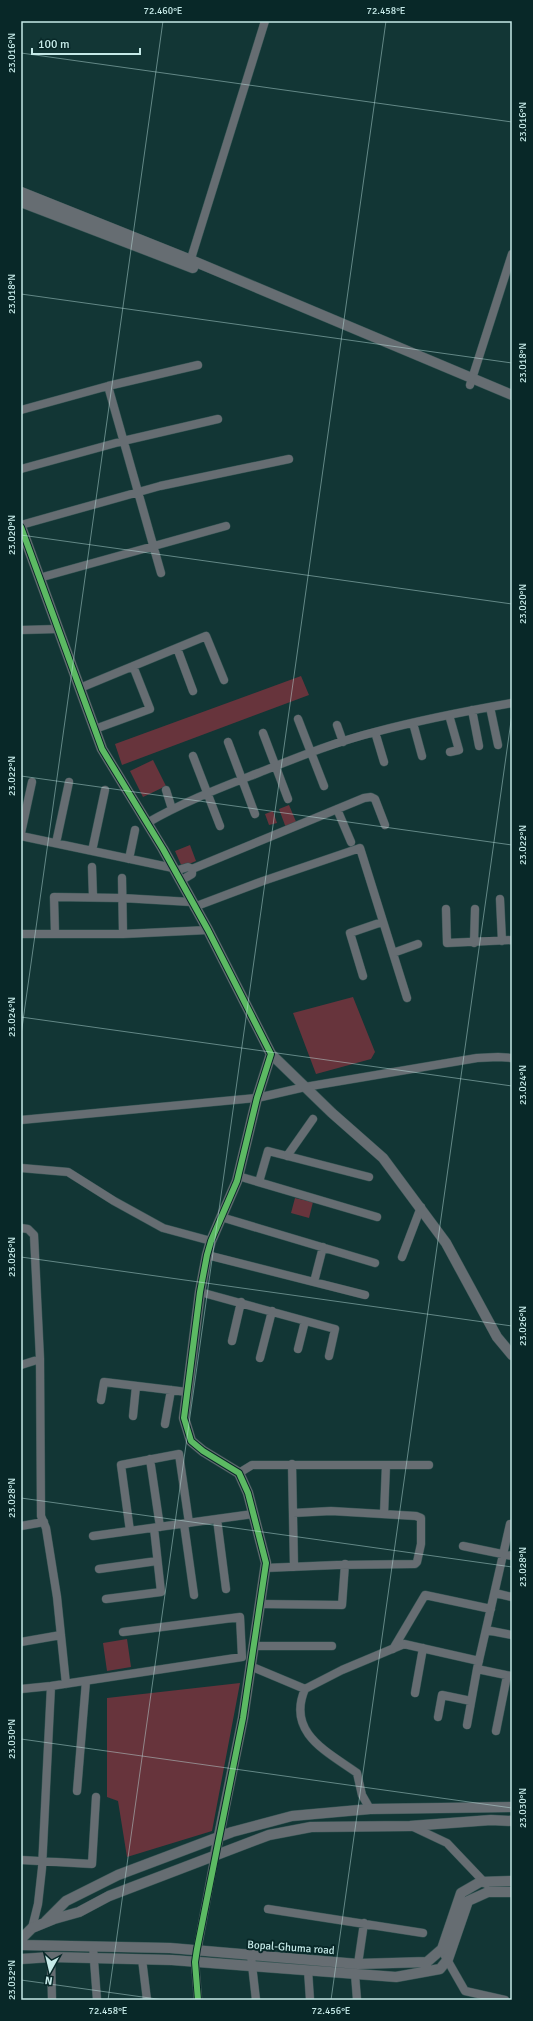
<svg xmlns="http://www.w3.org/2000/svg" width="533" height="2021" viewBox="0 0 533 2021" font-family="Signika,sans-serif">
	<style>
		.green { fill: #67343c }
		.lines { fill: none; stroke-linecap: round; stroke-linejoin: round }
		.minor-casing { stroke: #355453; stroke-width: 9 }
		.tertiary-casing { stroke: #355453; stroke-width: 11 }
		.minor { stroke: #666d72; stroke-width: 8 }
		.tertiary { stroke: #666d72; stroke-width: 10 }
		.cycleway-casing { stroke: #082828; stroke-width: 8 }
		.cycleway { stroke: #5cba63; stroke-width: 6 }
		.ticks { fill: none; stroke: #c6eae8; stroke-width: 1; stroke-opacity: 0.45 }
		.labels { text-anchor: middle; stroke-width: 4; stroke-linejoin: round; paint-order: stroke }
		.street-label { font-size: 11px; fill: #c6eae8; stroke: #082828 }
		.neatline { fill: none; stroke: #c6eae8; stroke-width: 1.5 }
		.ticks-label { font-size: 10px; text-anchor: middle; fill: #c6eae8 }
	</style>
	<rect width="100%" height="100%" fill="#123635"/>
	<path class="green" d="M301,676L309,695L122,765L115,744Z
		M153,760L166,786L143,797L130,771Z
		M289,805L297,824L286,828L279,809Z
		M273,811L277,823L269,825L265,814Z
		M190,845L196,861L182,867L175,851Z
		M353,997L375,1052L371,1059L316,1074L293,1013Z
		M295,1198L313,1202L309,1218L291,1213Z
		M127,1639L131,1667L107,1671L103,1643Z
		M240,1683L212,1831L127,1857L118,1801L107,1797V1698Z"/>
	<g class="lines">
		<defs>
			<path id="minor" d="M189,265L265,21
				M470,385L512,254
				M21,410L108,386
				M21,469L123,441L218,419
				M21,525L160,486L289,459
				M161,573L108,386L198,365
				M39,578L226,526
				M21,630L58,629
				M177,648L193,691
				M80,688L206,636L224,680
				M490,707L498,745
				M472,710L479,746
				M449,715L459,750L450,752
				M298,719L324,786
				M413,723L422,756
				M337,725L343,742
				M95,729L150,709L133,666
				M375,732L384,762
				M263,733L288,799
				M228,742L255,814
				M193,756L220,826
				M166,790L172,809
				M337,809L351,842
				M147,823C183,802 220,788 258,773C296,758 335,742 375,732C420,720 466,711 512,703
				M21,833L32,782
				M21,836L173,868
				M56,843L69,782
				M92,851L105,790
				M129,859L135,830
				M92,867L93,897
				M192,869L364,798L371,797L375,799L385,825
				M175,871L188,867L192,869V874L180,881
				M122,878L123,934
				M500,899L502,941
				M194,907L263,881L360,848L407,998
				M446,909L447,943L512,940
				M21,934H123L208,930
				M55,934L54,897L122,898L191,902
				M474,943L475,909
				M393,953L418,944
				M363,976L350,933L382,922
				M21,1120L257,1098L305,1087L477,1058L498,1057L512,1058
				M287,1156L313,1119
				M21,1168L68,1172L114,1201L163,1228L211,1241
				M238,1176L377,1217
				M259,1182L268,1151L369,1177
				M221,1217L375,1263
				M21,1228L28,1229L34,1235L40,1359
				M207,1255L365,1295
				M402,1257L421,1207
				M314,1282L323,1247
				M200,1292L335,1329L329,1356
				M232,1341L241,1302
				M298,1349L305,1321
				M260,1358L272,1311
				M21,1365L40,1359L41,1516L46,1528L57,1597L66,1684
				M101,1400L104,1382L187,1392
				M133,1416L136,1386
				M165,1424L171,1390
				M150,1459L160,1527
				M292,1464L294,1567
				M239,1473L252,1465H429
				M384,1514L386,1465
				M217,1519L226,1589
				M184,1524L194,1595
				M21,1526L44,1522
				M130,1531L121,1465L179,1454L189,1523
				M93,1536L253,1514
				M463,1546L512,1556
				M265,1568L337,1565L415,1564L417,1562L421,1544V1518L416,1516L331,1511L293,1513
				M99,1569L157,1561
				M495,1593L512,1597
				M106,1599L161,1592L154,1528
				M260,1604L342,1605L345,1564
				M486,1630L512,1635
				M21,1642L61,1635
				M253,1646H332
				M393,1649L425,1595L491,1609
				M250,1666L305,1689C286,1733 328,1752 357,1773L362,1795L370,1809
				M477,1669L511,1676
				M51,1686L242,1657L240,1617L123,1632
				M21,1689L51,1686L42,1868L38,1904L32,1928
				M305,1689L342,1670L404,1644L479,1661
				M415,1693L423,1648
				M438,1717L442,1695L471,1701
				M467,1725L477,1669L510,1524
				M496,1731L507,1676
				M77,1791L86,1681
				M411,1826L447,1843L486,1884
				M21,1860L92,1864L96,1797
				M268,1909L423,1933
				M93,1947L97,2000
				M251,1956L256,2000
				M445,1956L465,1991L505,2000
				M51,1957L52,2000
				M142,1959L147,2000
				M358,1964L364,1923
				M308,1970L310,2000
				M355,1974L357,2000
				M198,2000L195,1962L215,1855"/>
			<path id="tertiary" d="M21,192L191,260L512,395
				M21,202L193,268
				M21,527L102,749L163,849L208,930L271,1054L257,1098L237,1181L211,1241L207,1255L200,1292L184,1418L191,1441L203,1451L239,1473L248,1493L266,1563L243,1718L215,1855
				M271,1054L332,1113L383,1158L446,1243L497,1337L512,1355
				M46,1921L66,1901L118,1875L232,1832L292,1816L370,1809L512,1807
				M21,1939L32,1928L54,1919L79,1912L109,1896L269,1835L311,1827L410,1826L491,1820L512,1821
				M21,1945L170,1948L358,1964L427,1962L442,1949L461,1893L480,1882L512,1881
				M21,1959L51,1957L172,1960L396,1977L440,1969L448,1959L468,1901L488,1892H512"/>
		</defs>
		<use href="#minor" class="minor-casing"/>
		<use href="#tertiary" class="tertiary-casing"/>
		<use href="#minor" class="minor"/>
		<use href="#tertiary" class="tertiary"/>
		<defs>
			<path id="cycleway" d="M21,527L102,749L163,849L208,930L271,1054L257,1098L237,1181L211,1241L207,1255L200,1292L184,1418L191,1441L203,1451L239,1473L248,1493L266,1563L243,1718L197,1949L195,1962L198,2000"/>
		</defs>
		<use href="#cycleway" class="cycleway-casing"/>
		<use href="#cycleway" class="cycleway"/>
	</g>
	<path class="ticks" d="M21,53L512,122M21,294L512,363M21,535L512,604M21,776L512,845M21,1017L512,1086M21,1035L163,21M21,1257L512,1326M21,1498L512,1567M21,1739L512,1808M21,1980L164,2000M108,2000L386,21M331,2000L512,714"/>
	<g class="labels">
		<g class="street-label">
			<text transform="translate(291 1947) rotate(4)" y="4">Bopal-Ghuma road</text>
		</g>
	</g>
	<rect width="533" height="2021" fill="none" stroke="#082828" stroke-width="44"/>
	<g transform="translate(50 1971) rotate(188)" stroke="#082828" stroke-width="3" paint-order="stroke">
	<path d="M0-3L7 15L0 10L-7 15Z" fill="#c6eae8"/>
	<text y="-6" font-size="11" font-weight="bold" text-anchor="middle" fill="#c6eae8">N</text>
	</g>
	<path d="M32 48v6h108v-6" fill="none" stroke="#c6eae8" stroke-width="2"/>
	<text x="38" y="48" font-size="12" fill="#c6eae8" stroke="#082828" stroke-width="3" paint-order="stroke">100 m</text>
	<rect x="22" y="22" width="489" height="1977" class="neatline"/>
	<g class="ticks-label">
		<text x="163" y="14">72.460°E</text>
		<text x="386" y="14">72.458°E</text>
		<text transform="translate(11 53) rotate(-90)" y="4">23.016°N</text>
		<text transform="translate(522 122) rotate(-90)" y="4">23.016°N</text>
		<text transform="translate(11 294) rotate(-90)" y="4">23.018°N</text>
		<text transform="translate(522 363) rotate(-90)" y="4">23.018°N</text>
		<text transform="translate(11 535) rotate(-90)" y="4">23.020°N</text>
		<text transform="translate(522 604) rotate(-90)" y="4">23.020°N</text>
		<text transform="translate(11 776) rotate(-90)" y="4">23.022°N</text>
		<text transform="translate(522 845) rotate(-90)" y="4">23.022°N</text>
		<text transform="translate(11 1017) rotate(-90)" y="4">23.024°N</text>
		<text transform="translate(522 1085) rotate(-90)" y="4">23.024°N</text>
		<text transform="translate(11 1257) rotate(-90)" y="4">23.026°N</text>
		<text transform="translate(522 1326) rotate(-90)" y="4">23.026°N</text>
		<text transform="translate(11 1498) rotate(-90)" y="4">23.028°N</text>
		<text transform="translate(522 1567) rotate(-90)" y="4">23.028°N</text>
		<text transform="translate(11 1739) rotate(-90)" y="4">23.030°N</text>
		<text transform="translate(522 1808) rotate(-90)" y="4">23.030°N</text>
		<text transform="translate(11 1980) rotate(-90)" y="4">23.032°N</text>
		<text x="108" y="2014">72.458°E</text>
		<text x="331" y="2014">72.456°E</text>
	</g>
</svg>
